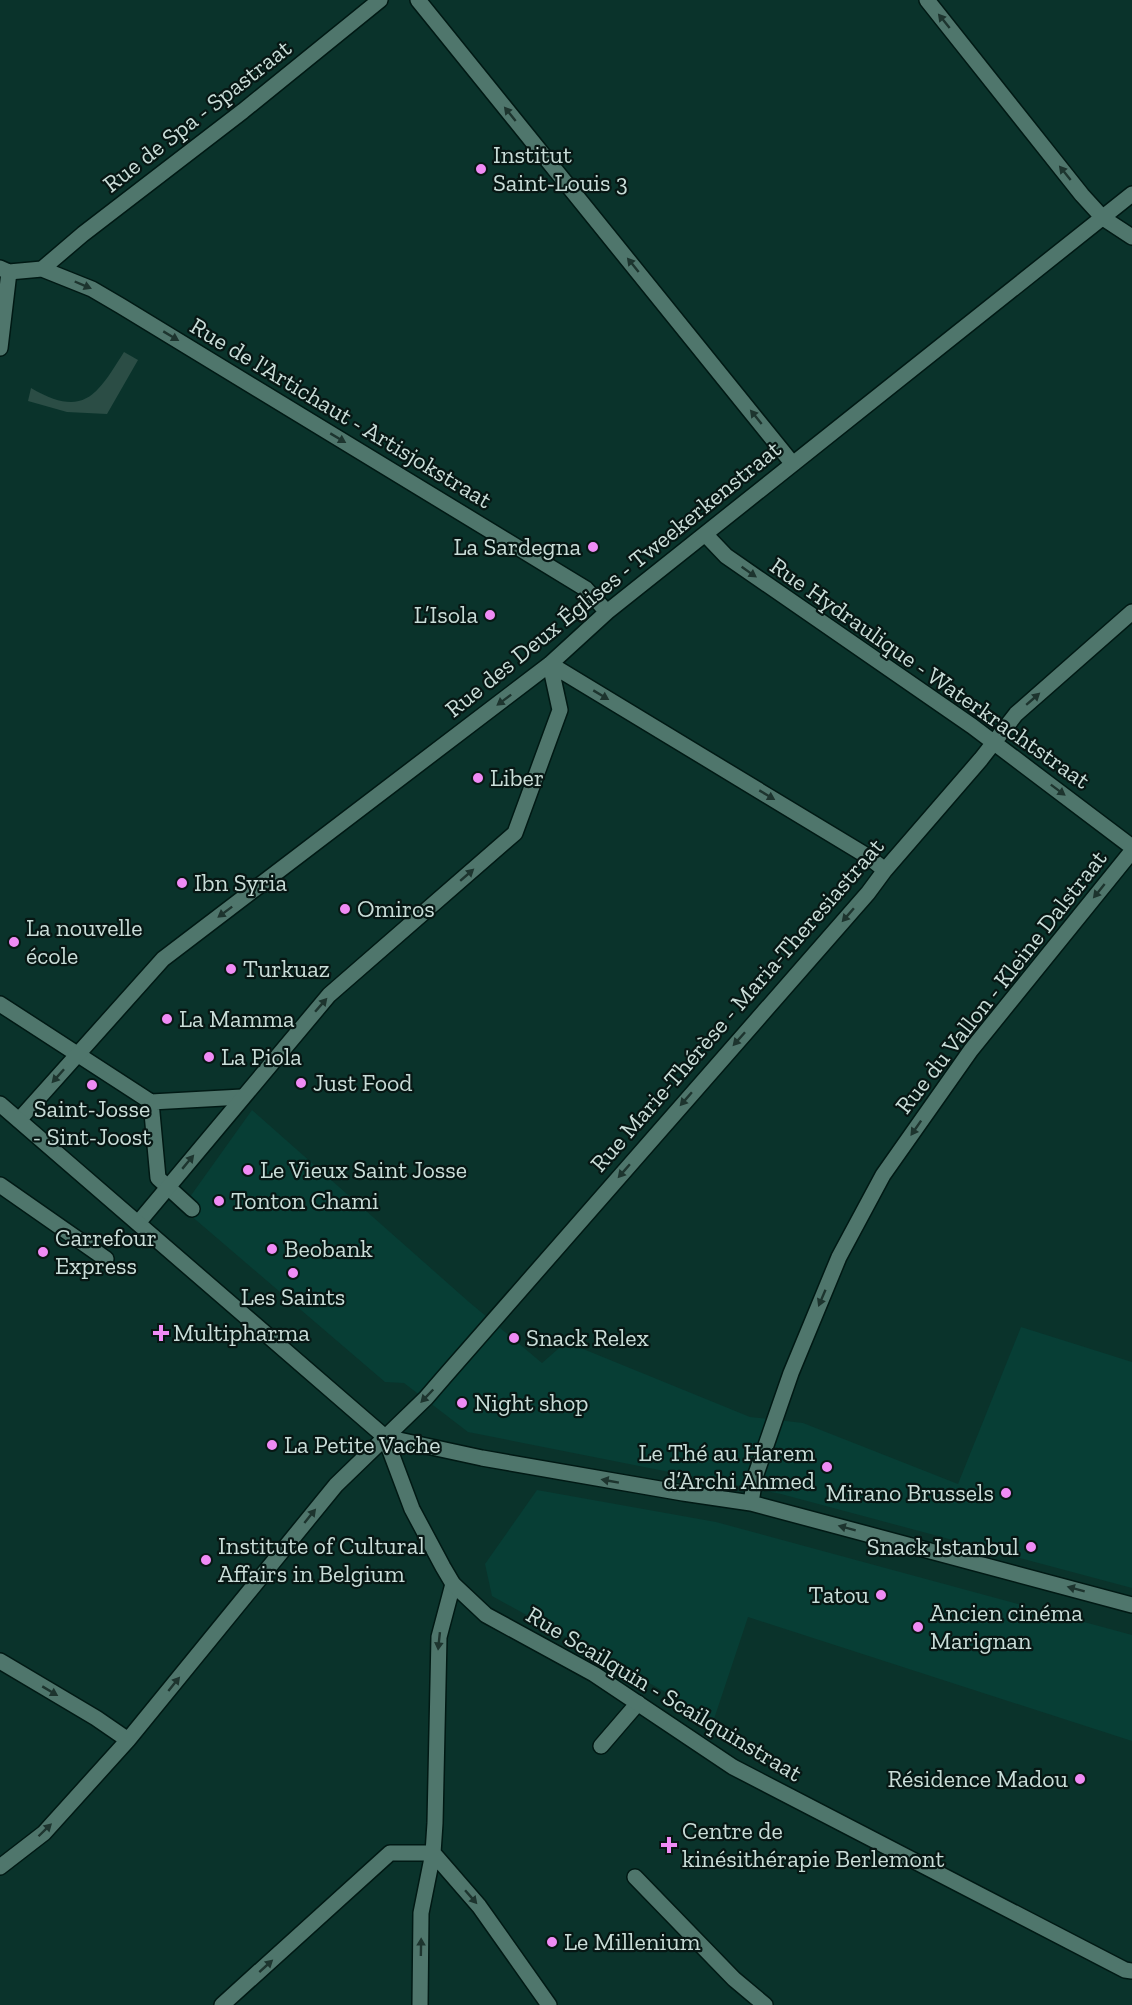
<svg xmlns="http://www.w3.org/2000/svg" width="1132" height="2005" viewBox="0 0 1132 2005" font-family="'Zilla Slab',serif">
	<style>
		.built { fill: #073e35 }
		.green { fill: #2b4d45 }
		.lines { fill: none; stroke-linecap: round; stroke-linejoin: round }
		.service-casing { stroke: #001914; stroke-width: 18 }
		.pedestrian-casing { stroke: #001914; stroke-width: 18 }
		.minor-casing { stroke: #001914; stroke-width: 18 }
		.secondary-casing { stroke: #001914; stroke-width: 18 }
		.service { stroke: #4f766c; stroke-width: 15 }
		.pedestrian { stroke: #4f766c; stroke-width: 15 }
		.minor { stroke: #4f766c; stroke-width: 15 }
		.secondary { stroke: #4f766c; stroke-width: 15 }
		.oneway { fill: #1d342e }
		.poi-dot { fill: #f08bf5; stroke: #071714; stroke-width: 2 }
		.labels { text-anchor: middle; stroke-width: 4.5; stroke-linejoin: round; paint-order: stroke }
		.street-label { font-size: 24px; fill: #c9ddd8; stroke: #071714 }
		.poi-label { font-size: 24px; fill: #c9ddd8; stroke: #071714; text-anchor: start }
	</style>
	<rect width="100%" height="100%" fill="#0a332b"/>
	<path class="built" d="M252,1110L469,1302L542,1363L566,1342L750,1417L803,1423L958,1484L1021,1327L1132,1362V1588L781,1494L468,1432L404,1383L385,1382L182,1208Z
		M537,1490L716,1522L1132,1635V1741L748,1617L714,1719L492,1596L485,1564Z"/>
	<path class="green" d="M124,352L138,360L107,414L67,412L28,401L31,388C84,419 97,395 124,352Z"/>
	<g class="lines">
		<defs>
			<path id="service" d="M601,1746L638,1703
				M635,1877L734,1979L765,2005"/>
			<path id="pedestrian" d="M0,1004L151,1102L242,1097
				M151,1102L158,1178L192,1209
				M0,1185L106,1259"/>
			<path id="minor" d="M418,0L792,463
				M927,0L1082,195L1103,218L1132,237
				M0,268L9,272L42,269L92,289L121,306L586,589L607,612
				M42,269L83,234L243,111L380,0
				M0,348L9,272
				M705,534L726,556L972,726L1132,847
				M550,664L867,856L885,870
				M19,1120L163,959L550,664L607,612L1132,194
				M138,1223L329,995L515,833L560,710L550,664
				M385,1437L482,1458L683,1493L751,1503L1132,1605
				M751,1503L755,1477L791,1373L839,1257L883,1175L971,1050L1132,851
				M0,1661L96,1718L128,1740
				M433,1853L479,1906L549,2005
				M0,1867L44,1833L128,1740L336,1485L426,1398L445,1376L868,893L885,870L981,759L1016,714L1132,612
				M222,2005L390,1853H433
				M420,2005L421,1913L433,1853L435,1823L439,1637L453,1584"/>
			<path id="secondary" d="M0,1104L385,1437L412,1509L443,1567L453,1584L486,1615L594,1674L733,1767L1125,1970L1132,1971"/>
		</defs>
		<use href="#service" class="service-casing"/>
		<use href="#pedestrian" class="pedestrian-casing"/>
		<use href="#minor" class="minor-casing"/>
		<use href="#secondary" class="secondary-casing"/>
		<use href="#service" class="service"/>
		<use href="#pedestrian" class="pedestrian"/>
		<use href="#minor" class="minor"/>
		<use href="#secondary" class="secondary"/>
	</g>
	<defs><path id="oneway-solid" d="M-6-.8H1V-3.2L6.5 0L1 3.2V.8H-6Z" transform="scale(1.5)"/></defs>
	<g class="oneway">
		<use href="#oneway-solid" transform="translate(944 21) rotate(-129)"/>
		<use href="#oneway-solid" transform="translate(510 114) rotate(-129)"/>
		<use href="#oneway-solid" transform="translate(1065 173) rotate(-129)"/>
		<use href="#oneway-solid" transform="translate(633 265) rotate(-129)"/>
		<use href="#oneway-solid" transform="translate(83 285) rotate(23)"/>
		<use href="#oneway-solid" transform="translate(171 336) rotate(31)"/>
		<use href="#oneway-solid" transform="translate(756 417) rotate(-129)"/>
		<use href="#oneway-solid" transform="translate(338 438) rotate(31)"/>
		<use href="#oneway-solid" transform="translate(749 572) rotate(35)"/>
		<use href="#oneway-solid" transform="translate(601 695) rotate(31)"/>
		<use href="#oneway-solid" transform="translate(1033 699) rotate(-41)"/>
		<use href="#oneway-solid" transform="translate(504 700) rotate(143)"/>
		<use href="#oneway-solid" transform="translate(1058 790) rotate(37)"/>
		<use href="#oneway-solid" transform="translate(767 795) rotate(31)"/>
		<use href="#oneway-solid" transform="translate(467 875) rotate(-41)"/>
		<use href="#oneway-solid" transform="translate(1099 891) rotate(129)"/>
		<use href="#oneway-solid" transform="translate(225 912) rotate(143)"/>
		<use href="#oneway-solid" transform="translate(848 915) rotate(131)"/>
		<use href="#oneway-solid" transform="translate(321 1005) rotate(-49)"/>
		<use href="#oneway-solid" transform="translate(739 1039) rotate(132)"/>
		<use href="#oneway-solid" transform="translate(58 1076) rotate(132)"/>
		<use href="#oneway-solid" transform="translate(686 1099) rotate(131)"/>
		<use href="#oneway-solid" transform="translate(916 1128) rotate(125)"/>
		<use href="#oneway-solid" transform="translate(188 1162) rotate(-50)"/>
		<use href="#oneway-solid" transform="translate(624 1171) rotate(131)"/>
		<use href="#oneway-solid" transform="translate(822 1298) rotate(113)"/>
		<use href="#oneway-solid" transform="translate(427 1396) rotate(134)"/>
		<use href="#oneway-solid" transform="translate(610 1481) rotate(-170)"/>
		<use href="#oneway-solid" transform="translate(310 1516) rotate(-51)"/>
		<use href="#oneway-solid" transform="translate(847 1528) rotate(-165)"/>
		<use href="#oneway-solid" transform="translate(1076 1589) rotate(-165)"/>
		<use href="#oneway-solid" transform="translate(439 1641) rotate(96)"/>
		<use href="#oneway-solid" transform="translate(174 1684) rotate(-51)"/>
		<use href="#oneway-solid" transform="translate(50 1691) rotate(31)"/>
		<use href="#oneway-solid" transform="translate(45 1830) rotate(-44)"/>
		<use href="#oneway-solid" transform="translate(471 1897) rotate(49)"/>
		<use href="#oneway-solid" transform="translate(421 1947) rotate(-89)"/>
		<use href="#oneway-solid" transform="translate(266 1966) rotate(-42)"/>
	</g>
	<g class="poi-dot">
		<circle cx="481" cy="169" r="6"/>
		<circle cx="593" cy="547" r="6"/>
		<circle cx="490" cy="615" r="6"/>
		<circle cx="478" cy="778" r="6"/>
		<circle cx="182" cy="883" r="6"/>
		<circle cx="345" cy="909" r="6"/>
		<circle cx="14" cy="942" r="6"/>
		<circle cx="231" cy="969" r="6"/>
		<circle cx="167" cy="1019" r="6"/>
		<circle cx="209" cy="1057" r="6"/>
		<circle cx="301" cy="1083" r="6"/>
		<circle cx="92" cy="1085" r="6"/>
		<circle cx="248" cy="1170" r="6"/>
		<circle cx="219" cy="1201" r="6"/>
		<circle cx="272" cy="1249" r="6"/>
		<circle cx="43" cy="1252" r="6"/>
		<circle cx="293" cy="1273" r="6"/>
		<path d="M158 1324h6v6h6v6h-6v6h-6v-6h-6v-6h6z"/>
		<circle cx="514" cy="1338" r="6"/>
		<circle cx="462" cy="1403" r="6"/>
		<circle cx="272" cy="1445" r="6"/>
		<circle cx="827" cy="1467" r="6"/>
		<circle cx="1006" cy="1493" r="6"/>
		<circle cx="1031" cy="1547" r="6"/>
		<circle cx="206" cy="1560" r="6"/>
		<circle cx="881" cy="1595" r="6"/>
		<circle cx="918" cy="1627" r="6"/>
		<circle cx="1080" cy="1779" r="6"/>
		<path d="M666 1836h6v6h6v6h-6v6h-6v-6h-6v-6h6z"/>
		<circle cx="552" cy="1942" r="6"/>
	</g>
	<g class="labels">
		<g class="street-label">
			<text transform="translate(197 116) rotate(-38)" y="8">Rue de Spa - Spastraat</text>
			<text transform="translate(341 413) rotate(31)" y="8">Rue de l'Artichaut - Artisjokstraat</text>
			<text transform="translate(613 579) rotate(-39)" y="8">Rue des Deux Églises - Tweekerkenstraat</text>
			<text transform="translate(930 673) rotate(35)" y="8">Rue Hydraulique - Waterkrachtstraat</text>
			<text transform="translate(1001 982) rotate(-52)" y="8">Rue du Vallon - Kleine Dalstraat</text>
			<text transform="translate(737 1005) rotate(-49)" y="8">Rue Marie-Thérèse - Maria-Theresiastraat</text>
			<text transform="translate(664 1694) rotate(31)" y="8">Rue Scailquin - Scailquinstraat</text>
		</g>
		<g class="poi-label">
			<text x="493" y="163">Institut<tspan x="493" dy="28">Saint-Louis 3</tspan></text>
			<text x="581" y="555" text-anchor="end">La Sardegna</text>
			<text x="478" y="623" text-anchor="end">L’Isola</text>
			<text x="490" y="786">Liber</text>
			<text x="194" y="891">Ibn Syria</text>
			<text x="357" y="917">Omiros</text>
			<text x="26" y="936">La nouvelle<tspan x="26" dy="28">école</tspan></text>
			<text x="243" y="977">Turkuaz</text>
			<text x="179" y="1027">La Mamma</text>
			<text x="221" y="1065">La Piola</text>
			<text x="313" y="1091">Just Food</text>
			<text x="92" y="1117" text-anchor="middle">Saint-Josse<tspan x="92" dy="28">- Sint-Joost</tspan></text>
			<text x="260" y="1178">Le Vieux Saint Josse</text>
			<text x="231" y="1209">Tonton Chami</text>
			<text x="55" y="1246">Carrefour<tspan x="55" dy="28">Express</tspan></text>
			<text x="284" y="1257">Beobank</text>
			<text x="293" y="1305" text-anchor="middle">Les Saints</text>
			<text x="173" y="1341">Multipharma</text>
			<text x="526" y="1346">Snack Relex</text>
			<text x="474" y="1411">Night shop</text>
			<text x="284" y="1453">La Petite Vache</text>
			<text x="815" y="1461" text-anchor="end">Le Thé au Harem<tspan x="815" dy="28">d’Archi Ahmed</tspan></text>
			<text x="994" y="1501" text-anchor="end">Mirano Brussels</text>
			<text x="218" y="1554">Institute of Cultural<tspan x="218" dy="28">Affairs in Belgium</tspan></text>
			<text x="1019" y="1555" text-anchor="end">Snack Istanbul</text>
			<text x="869" y="1603" text-anchor="end">Tatou</text>
			<text x="930" y="1621">Ancien cinéma<tspan x="930" dy="28">Marignan</tspan></text>
			<text x="1068" y="1787" text-anchor="end">Résidence Madou</text>
			<text x="682" y="1839">Centre de<tspan x="682" dy="28">kinésithérapie Berlemont</tspan></text>
			<text x="564" y="1950">Le Millenium</text>
		</g>
	</g>
</svg>
